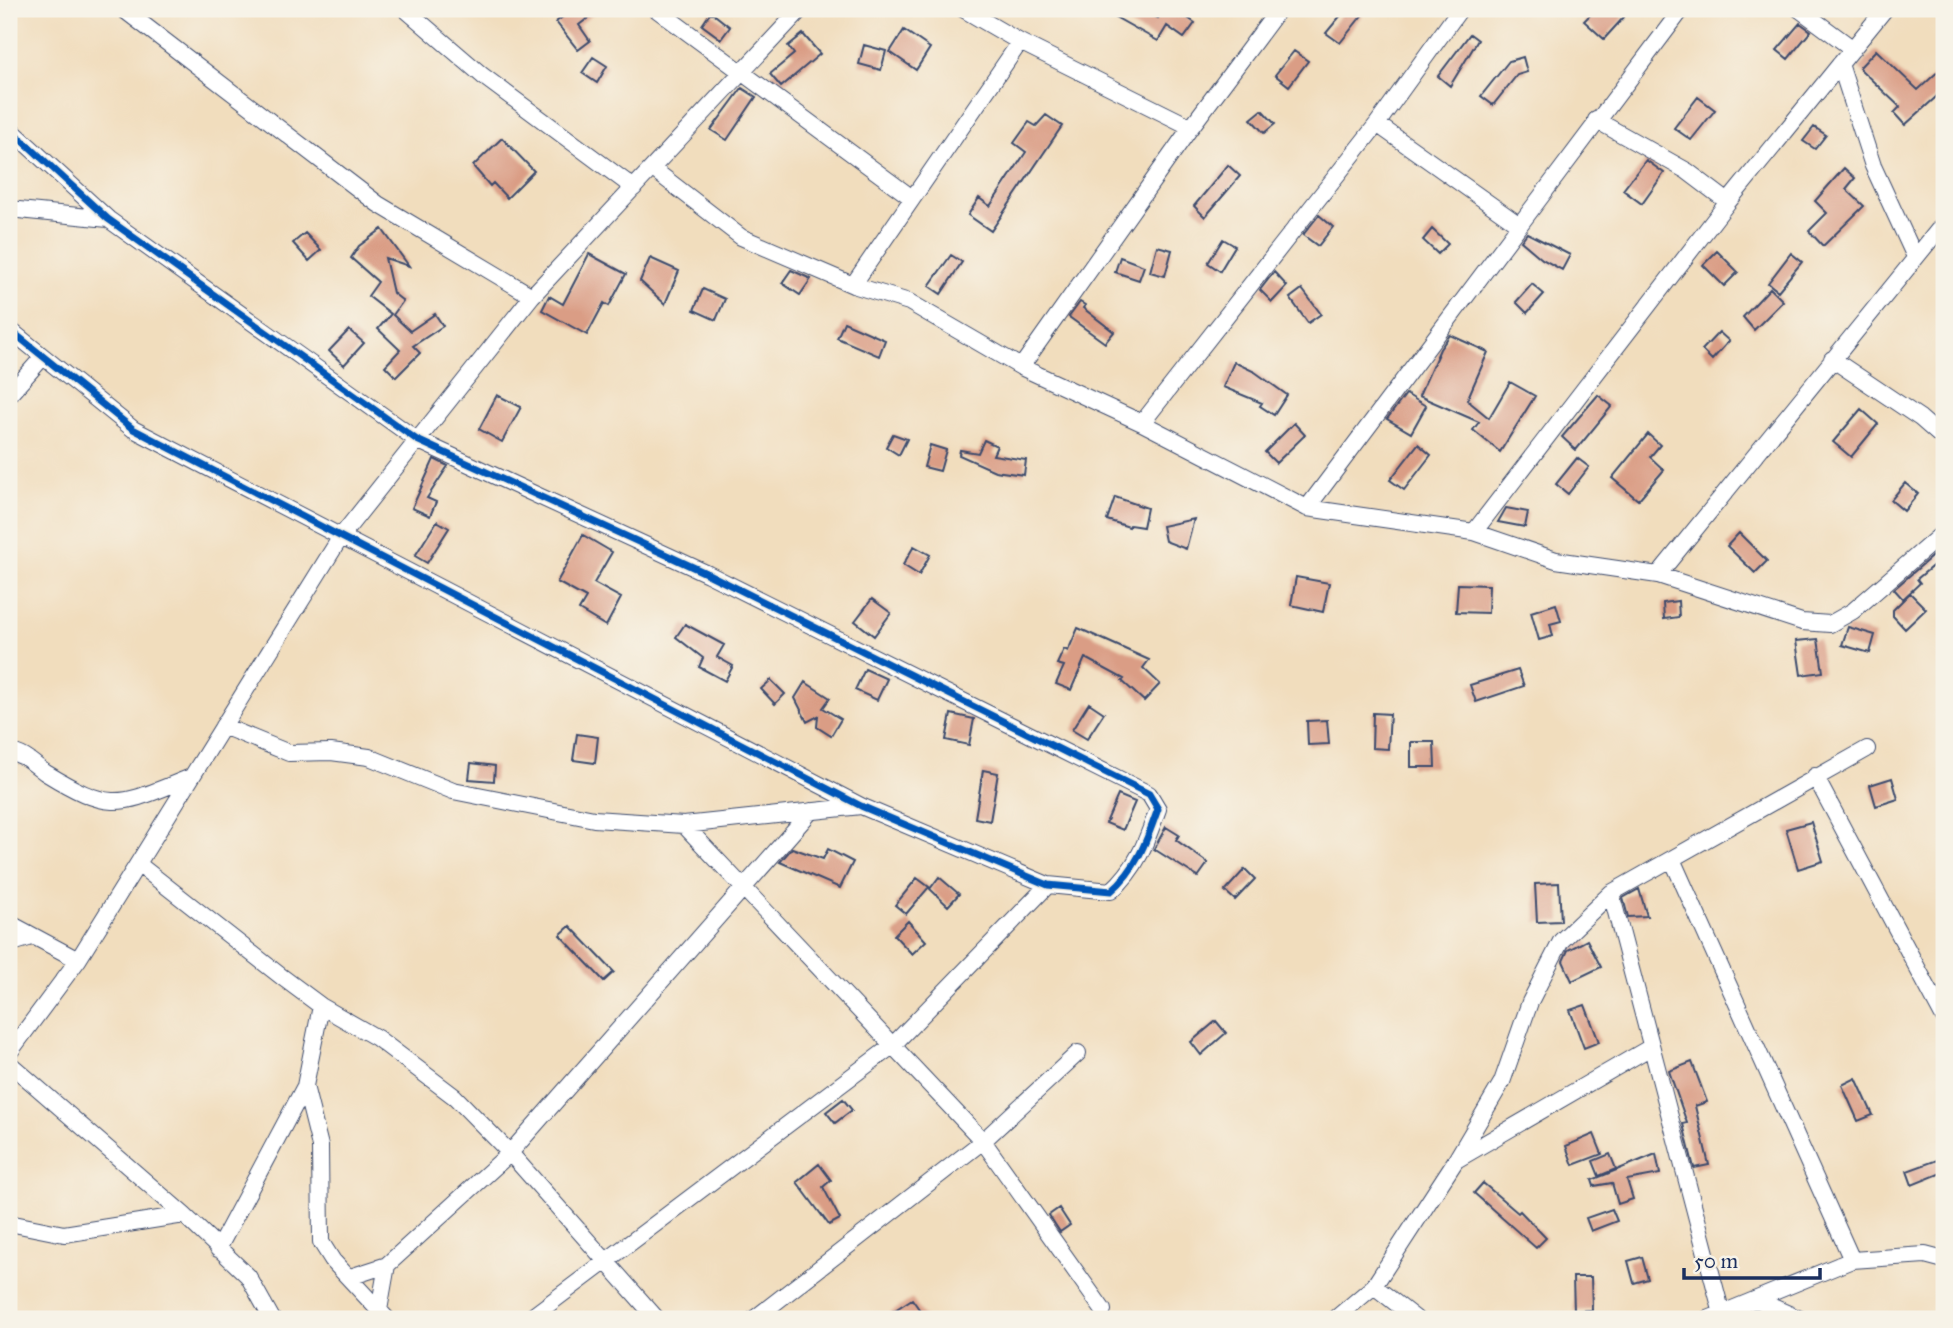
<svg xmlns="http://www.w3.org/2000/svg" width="1953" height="1328" viewBox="0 0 1953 1328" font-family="'IM FELL Great Primer',serif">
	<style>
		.building { fill: #da9d85 }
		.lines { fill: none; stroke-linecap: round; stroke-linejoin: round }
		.street-casing { stroke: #3b496c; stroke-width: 18 }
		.street { stroke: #fff; stroke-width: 16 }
		.cycleway-casing { stroke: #f7f3e8; stroke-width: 11 }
		.cycleway { stroke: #0057b8; stroke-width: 7 }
	</style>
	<rect width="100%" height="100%" fill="#f7f3e8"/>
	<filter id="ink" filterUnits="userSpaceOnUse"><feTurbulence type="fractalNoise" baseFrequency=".0143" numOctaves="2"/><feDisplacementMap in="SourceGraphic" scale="14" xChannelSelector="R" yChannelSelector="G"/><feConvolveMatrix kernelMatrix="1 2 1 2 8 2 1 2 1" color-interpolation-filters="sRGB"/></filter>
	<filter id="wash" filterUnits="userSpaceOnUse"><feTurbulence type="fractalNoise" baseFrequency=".00686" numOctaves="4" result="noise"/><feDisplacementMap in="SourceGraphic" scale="28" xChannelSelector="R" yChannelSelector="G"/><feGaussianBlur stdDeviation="1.57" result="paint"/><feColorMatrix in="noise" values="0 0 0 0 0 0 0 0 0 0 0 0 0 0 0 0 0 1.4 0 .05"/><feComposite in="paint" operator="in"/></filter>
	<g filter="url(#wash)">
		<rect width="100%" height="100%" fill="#f1ddbd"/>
		<g id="blocks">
			<path class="building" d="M573,9H600L579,25L590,41L578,50L556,22Z
				M1101,9H1140L1158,18L1165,9H1175L1195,23L1184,38L1167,26L1158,41Z
				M1346,9H1367L1340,43L1326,33Z
				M1596,9H1615L1624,17L1604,39L1584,21Z
				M711,12L730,27L721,39L702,25Z
				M1800,23L1811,31L1788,59L1777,50Z
				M904,30L930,48L916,70L890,52Z
				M803,34L820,54L781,87L770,74L794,54L788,46Z
				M1470,34L1478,40L1450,86L1438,76Z
				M864,45L886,51L881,70L859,64Z
				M1876,50L1918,90L1944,66V85L1936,97L1905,125L1894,113L1900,107L1859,68Z
				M1294,51L1308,61L1289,86L1275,75Z
				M593,57L607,66L597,83L582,73Z
				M1523,57L1527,72L1517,75L1493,105L1481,96L1509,61Z
				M742,88L756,97L727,140L711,130Z
				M1698,97L1715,110L1691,140L1674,128Z
				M1262,110L1275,124L1264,133L1251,119Z
				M1046,115L1062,126L991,231L968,215L979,198L990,206L1026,152L1014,143L1029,122L1036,126Z
				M1814,127L1826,135L1815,149L1803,141Z
				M502,138L534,171L507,198L493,183L490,186L473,166Z
				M1646,160L1664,173L1642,204L1623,190Z
				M1228,165L1240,176L1205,217L1194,206Z
				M1844,168L1855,178L1846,189L1864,206L1823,246L1809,231L1827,213L1815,201Z
				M1319,215L1333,227L1318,246L1303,235Z
				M382,229L409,266L385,258L393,293L403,301L393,315L410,331L435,314L443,326L413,346L420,353L396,377L385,366L400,350L378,329L391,314L368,296L378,282L351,258L359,246Z
				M1432,229L1448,244L1438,254L1423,240Z
				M305,233L321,250L309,261L293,243Z
				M1527,233L1570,255L1562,270L1542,259L1521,241Z
				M1223,239L1235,246L1220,271L1208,263Z
				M1157,246L1172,250L1165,276L1150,272Z
				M1717,251L1738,272L1724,286L1703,265Z
				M1791,253L1802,262L1778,291L1768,283Z
				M589,254L626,274L609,306L604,303L587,335L542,310L549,296L563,304Z
				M951,255L962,262L941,294L929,286Z
				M1120,257L1144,266L1139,280L1115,272Z
				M650,258L679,271L665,304L640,281Z
				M791,270L811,279L800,295L782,283Z
				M1274,272L1287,286L1272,302L1260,290Z
				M1532,284L1544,294L1527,313L1516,302Z
				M1770,288L1783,301L1754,330L1743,317Z
				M703,289L725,299L716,320L694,310Z
				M1302,289L1321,314L1308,323L1290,298Z
				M1080,302L1085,305L1083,308L1114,332L1105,343L1069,317Z
				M844,322L885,340L879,356L837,338Z
				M349,330L364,343L344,365L329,351Z
				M1719,332L1729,341L1712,360L1702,350Z
				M1450,335L1488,352L1467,400L1489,418L1510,382L1535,396L1500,452L1473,430L1479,422L1419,396L1440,349Z
				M1234,362L1255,372L1287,395L1274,415L1260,406L1262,403L1223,387Z
				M1406,394L1426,406L1411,433L1387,419Z
				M497,395L521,407L502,442L479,429Z
				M1598,395L1612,406L1576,450L1562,437Z
				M1861,409L1878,424L1851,457L1833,442Z
				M1294,423L1305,435L1276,463L1265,452Z
				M893,434L907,439L899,455L886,447Z
				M1648,434L1660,445L1650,457L1664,470L1638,500L1612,478Z
				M984,440L997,446L993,455L1026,460L1024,475L995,471L959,455L960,450L978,453Z
				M1418,444L1431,455L1404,490L1390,480Z
				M930,445L946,450L940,471L924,467Z
				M1577,458L1589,467L1568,494L1556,484Z
				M434,459L448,466L427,498L436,502L430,516L412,508Z
				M1905,483L1918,494L1904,511L1891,500Z
				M1115,497L1147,508L1143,527L1130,525L1129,527L1107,520Z
				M1506,508L1528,512L1525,527L1498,522Z
				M1194,519L1186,549L1165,541L1162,526Z
				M437,521L449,528L427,563L415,556Z
				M1739,533L1767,561L1755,573L1727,546Z
				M583,535L612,552L594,583L621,598L606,626L579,610L586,598L557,582Z
				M914,546L930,555L919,575L903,565Z
				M1937,552L1942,558L1917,579L1920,583L1903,599L1894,589Z
				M1296,577L1329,583L1323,612L1291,605Z
				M1458,584L1489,585L1488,613L1456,612Z
				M1910,593L1926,609L1905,629L1893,616V610Z
				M872,599L891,613L874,636L855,621Z
				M1678,601L1679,617L1664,619L1663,603Z
				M1556,604L1561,621L1550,624L1553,636L1539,640L1531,612Z
				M685,624L724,645L717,657L733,666L725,681L699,667L703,658L676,637Z
				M1848,627L1875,635L1870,653L1842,645Z
				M1078,628L1149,660L1143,668L1160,684L1144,701L1122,681L1124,679L1085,658L1071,690L1056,684L1064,666L1057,664L1064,649L1068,651Z
				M1818,639L1823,672L1801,675L1796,641Z
				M865,669L887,679L877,700L855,690Z
				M1518,670L1524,686L1476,702L1470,685Z
				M771,680L785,694L775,704L761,689Z
				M805,682L830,698L823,708L841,719L831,736L817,727L818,716L807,722L795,698Z
				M1089,703L1104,713L1087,739L1072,730Z
				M1373,713L1390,714L1388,749L1372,748Z
				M951,714L974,719L969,745L946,740Z
				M1327,720L1329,744L1308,745L1307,721Z
				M577,734L598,737L595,763L573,760Z
				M1411,742H1434L1435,767H1411Z
				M471,763L495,766L494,781L469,779Z
				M983,770L998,773L990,821L975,818Z
				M1892,778L1898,799L1876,806L1870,785Z
				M1118,795L1135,802L1123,830L1106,823Z
				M1811,822L1823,861L1798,869L1786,829Z
				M1166,827L1179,835L1176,840L1208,863L1198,877L1154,849Z
				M792,848L823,859L828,849L853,862L840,888L780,862Z
				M1245,869L1255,879L1235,900L1225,891Z
				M939,877L959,894L948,906L930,889Z
				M917,878L929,887L906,914L895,905Z
				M1559,883L1561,921L1537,922L1535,884Z
				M1639,889L1647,916L1628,917L1623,898Z
				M908,921L926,941L912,954L894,935Z
				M570,926L614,972L604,981L560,935Z
				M1587,940L1601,967L1572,981L1563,961L1568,950Z
				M1585,1005L1599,1042L1584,1048L1570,1010Z
				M1216,1021L1226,1033L1201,1055L1191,1042Z
				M1692,1062L1707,1102L1695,1106L1709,1165L1694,1168L1683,1124L1687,1123L1669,1071Z
				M1856,1078L1873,1115L1858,1121L1842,1085Z
				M843,1099L852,1110L835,1123L826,1112Z
				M1594,1134L1602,1154L1573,1165L1566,1146Z
				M1610,1154L1616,1169L1599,1176L1593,1161Z
				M1656,1154L1660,1174L1627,1180L1633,1199L1618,1204L1612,1183L1594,1186L1592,1180Z
				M1940,1159L1944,1172L1912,1185L1907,1171Z
				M819,1164L831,1180L823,1187L840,1219L829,1225L797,1182Z
				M1483,1183L1518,1213L1520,1211L1546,1238L1536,1248L1474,1193Z
				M1059,1208L1070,1225L1060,1232L1049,1215Z
				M1612,1209L1617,1221L1591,1231L1586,1218Z
				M1642,1257L1648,1279L1634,1283L1628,1261Z
				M1573,1277H1591L1592,1310L1574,1311Z
				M912,1299L926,1319H881Z"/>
		</g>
	</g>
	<g filter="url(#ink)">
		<use href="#blocks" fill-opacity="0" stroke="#3b496c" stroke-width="2"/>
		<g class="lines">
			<defs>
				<path id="street" d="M123,9L378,204L532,296
					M405,9L483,76L634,188
					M656,9L912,198
					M963,9L1020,42L1191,127
					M1799,9L1853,49
					M1840,64L1873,166L1915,257
					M1596,120L1687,171L1728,202
					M1377,124L1518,224
					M9,128L108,219L417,440L708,574L1149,794L1158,809C1147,840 1137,869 1111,891L1048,885L861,806L133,429L9,329
					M653,169L741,237L853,285L909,302L1021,367L1142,423L1307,508L1474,532L1556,560L1658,575L1802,622L1830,624L1853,611L1944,532
					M9,209L108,219
					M853,285L1020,42
					M1832,359L1920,418L1944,439
					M1021,367L1191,127L1279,9
					M9,395L42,358
					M1142,423L1377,124L1460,9
					M1307,508L1682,9
					M1474,532L1728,202L1885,9
					M1658,575L1944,223
					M223,726L289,753L331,752L369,757L453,791L594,819L684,825L861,806
					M9,752C25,754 33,764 46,773C113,814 120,805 189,778
					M1815,776L1944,1018
					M684,825L983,1141L1103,1310
					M1672,859L1852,1260L1925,1255L1944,1260
					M138,864L282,977L321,1006L377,1038L455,1097L510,1153L657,1319
					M1611,893L1722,1314
					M9,923L78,960
					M9,944L32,937
					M9,1053L78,960L342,535L532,296L801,9
					M9,1063L184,1215L248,1276L272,1319
					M305,1086L320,1146L321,1242L333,1261L387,1319
					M1458,1159L1651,1047
					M9,1223L64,1234L184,1215
					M218,1249L305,1086L321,1006
					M350,1277L387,1265L510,1153L811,811
					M1374,1286L1416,1319
					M1757,1300L1800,1319
					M379,1310L387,1265
					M529,1319L892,1046L1048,885
					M754,1319L983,1141L1078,1053
					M1335,1319L1374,1286L1456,1160L1502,1082L1530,1002L1561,941L1611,893L1867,749
					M1708,1319L1852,1260"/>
			</defs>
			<use href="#street" class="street-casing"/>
			<use href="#street" class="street"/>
			<defs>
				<path id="cycleway" d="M9,128L108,219L417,440L708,574L1149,794L1158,809C1147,840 1137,869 1111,891L1048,885L861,806L133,429L9,329"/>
			</defs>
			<use href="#cycleway" class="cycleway-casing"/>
			<use href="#cycleway" class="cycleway"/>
		</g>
	</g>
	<rect width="1953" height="1328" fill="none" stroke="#f7f3e8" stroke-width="35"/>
	<path d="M1684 1268v10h136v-10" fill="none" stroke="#1b2f5e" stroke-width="3.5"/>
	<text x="1694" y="1268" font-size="21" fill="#1b2f5e" stroke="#f7f3e8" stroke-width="5" paint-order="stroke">50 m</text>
</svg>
